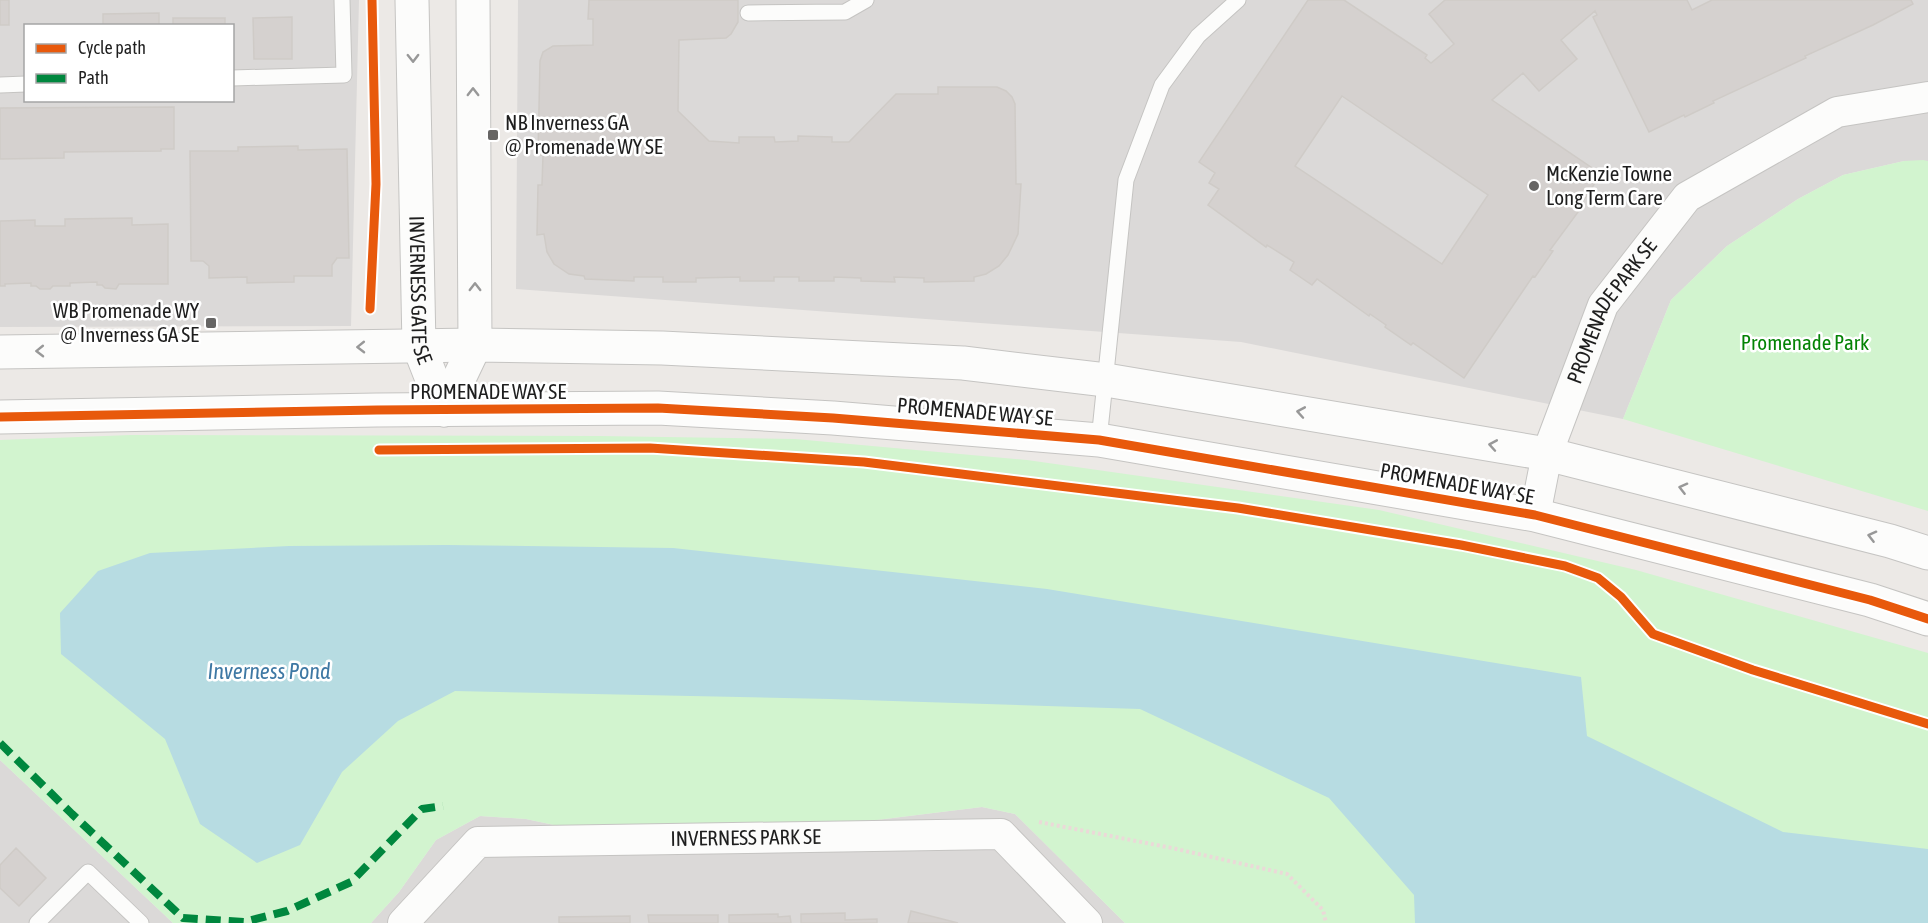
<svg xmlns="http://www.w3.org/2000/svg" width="1928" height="923" viewBox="0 0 1928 923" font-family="'Asap Condensed',sans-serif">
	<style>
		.residential { fill: #dbd9d8; fill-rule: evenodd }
		.park { fill: #d2f4cf }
		.water { fill: #b7dce2 }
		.building { fill: #d5d1cf; stroke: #cfcbc7; stroke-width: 1.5; fill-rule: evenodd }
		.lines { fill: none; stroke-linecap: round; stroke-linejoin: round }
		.service-casing { stroke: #c5c4c2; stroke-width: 17 }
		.minor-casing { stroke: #c5c4c2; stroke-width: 32 }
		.tertiary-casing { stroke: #c5c4c2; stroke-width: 35 }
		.path { stroke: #ebd9d8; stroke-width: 4; stroke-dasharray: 3 3; stroke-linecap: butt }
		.service { stroke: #fcfcfb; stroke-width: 15 }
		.minor { stroke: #fcfcfb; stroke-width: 30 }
		.tertiary { stroke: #fcfcfb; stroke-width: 33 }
		.quiet { stroke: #00873e; stroke-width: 8; stroke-dasharray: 15 8; stroke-linecap: butt }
		.cycleway-casing { stroke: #fff; stroke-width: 13 }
		.cycleway { stroke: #e8590c; stroke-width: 9 }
		.oneway { stroke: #989898 }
		.poi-dot { fill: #666564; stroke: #fff; stroke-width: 2 }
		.labels { text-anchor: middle; stroke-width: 5; stroke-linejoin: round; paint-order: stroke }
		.poi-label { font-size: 21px; fill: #1e1e1e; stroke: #fff; text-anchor: start }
		.street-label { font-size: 21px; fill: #1e1e1e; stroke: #fff }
		.park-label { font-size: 21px; fill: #048305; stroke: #fff }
		.water-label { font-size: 22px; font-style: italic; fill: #3e78a4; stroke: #fff }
	</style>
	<rect width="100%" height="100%" fill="#ece9e6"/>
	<path class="residential" d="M0,0H359L351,326L0,327ZM26,26H232V100H26Z
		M518,0H1928V161H1904L1843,175L1798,199L1727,246L1671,300L1623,419L1241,342L516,289Z
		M0,760L173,923H0Z
		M982,807L1015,814L1125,923H371L399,892L436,840L480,816L526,819L573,829L836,825Z"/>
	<path class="park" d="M1923,160L1928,161V511L1623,419L1671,300L1727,246L1798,199L1843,175L1904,161Z
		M131,435L599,436L795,439L1027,460L1379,510L1636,570L1928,653V923H1125L1015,814L982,807L836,825L573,829L526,819L480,816L436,840L399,892L371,923H173L0,760V440Z"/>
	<path class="water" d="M447,545L673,548L1047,589L1581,677L1587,736L1783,832L1928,849V923H1415L1414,895L1329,798L1140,709L830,699L455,691L398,721L342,772L300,845L257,863L200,824L165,739L61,654L60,613L98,571L150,553L289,546Z"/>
	<path class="building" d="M0,0H9V25H0Z
		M589,0H738V22L731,34L726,38L679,40L678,111L709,141L739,143V137H774L775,142L798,141V136L832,137V142H849L896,94H938V87H997L1006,91L1012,97L1015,104L1016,184H1021L1018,234L1008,255L999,266L986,274L974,277V281L924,282V278L894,277L895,282L861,281V278L834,277V281H799V277H774V281H740V277L696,278V282H663V277H634V281L585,279L584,276L569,274L554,264L547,252L544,234L537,235L538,185H542L543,155H538L540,61L543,52L553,46L593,45V19H588Z
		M1308,0H1344L1427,55L1425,58L1431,63L1454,44L1429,14L1445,0H1687L1692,10L1712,0H1911L1913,4L1873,25L1805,56L1806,58L1713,101L1714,103L1685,117L1684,115L1649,132L1593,17L1597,15L1595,11L1561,40L1577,59L1539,91L1523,73L1492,100L1601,174L1579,207L1581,208L1550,250L1553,251L1535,277L1533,276L1464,378L1413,343L1411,345L1385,327L1386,325L1370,314L1369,316L1317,279L1312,285L1290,270L1294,262L1267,245L1266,247L1208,205L1219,189L1209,183L1215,173L1199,162ZM1342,96L1488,195L1442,264L1295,166Z
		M159,13V26H103V14Z
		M292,17V59H254L253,18Z
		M173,18H225V26H173Z
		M174,107V149H161V151L64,152V158L0,159V108Z
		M298,146V150L347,149L349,258H337L332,265V276H294V282L247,283V277L209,278V266L203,261H191L190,151H238V147Z
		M132,218V225L168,224V284H119L116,289L105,288L102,285H97V282L70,283V286H53L50,289H40L36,286H31V283L5,284V286H0V221L35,220V226H65V219Z
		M16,848L46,878L19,906L0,888V865Z
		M911,911L958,923H908Z
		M845,913V920L877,919V923H801V914Z
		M778,914V917L790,916L791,923H729V915Z
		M648,915H718V923H649Z
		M630,916V923H559V917Z"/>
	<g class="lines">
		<defs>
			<path id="service" d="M748,13L845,12L866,0
				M232,78L344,75L342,0
				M0,85L26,84
				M1099,440L1126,180L1162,85L1198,36L1238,0
				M37,923L88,872L141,923"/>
			<g id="minor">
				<path id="s1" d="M1535,515L1547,454L1603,305L1687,197L1837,112L1928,97"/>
				<path id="s2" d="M403,923L478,842L1001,834L1087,923"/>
			</g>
			<g id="tertiary">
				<path id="s3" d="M412,0L419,346L444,410"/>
				<path d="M0,352L475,345L662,348L963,363L1106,380L1547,454L1890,541L1928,553"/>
				<path d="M444,410L475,345L473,0"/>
				<path d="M0,417L377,410L658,408L833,418L1099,440L1535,515L1870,600L1928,619"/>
			</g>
		</defs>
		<use href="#service" class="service-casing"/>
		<use href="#minor" class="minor-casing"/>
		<use href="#tertiary" class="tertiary-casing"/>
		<path class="path" d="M1039,822L1172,848L1287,874L1323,910L1326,923"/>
		<use href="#service" class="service"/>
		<use href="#minor" class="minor"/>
		<use href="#tertiary" class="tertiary"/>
		<path class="quiet" d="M0,743L72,814L183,918L244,922L287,911L351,882L422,809L443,806"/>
		<defs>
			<path id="cycleway" d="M370,309L376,184L372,0
				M0,417L377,410L658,408L833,418L1099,440L1535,515L1870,600L1928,619
				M379,450L650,448L864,462L1238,508L1461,545L1565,566L1598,578L1621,597L1653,634L1753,670L1928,724"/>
		</defs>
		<use href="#cycleway" class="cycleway-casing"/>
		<use href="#cycleway" class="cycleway"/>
	</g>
	<defs><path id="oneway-chevron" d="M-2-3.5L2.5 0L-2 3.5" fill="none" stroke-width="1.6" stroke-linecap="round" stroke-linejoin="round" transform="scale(1.5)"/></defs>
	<g class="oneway">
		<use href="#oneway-chevron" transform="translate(413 58) rotate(89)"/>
		<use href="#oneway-chevron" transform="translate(473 92) rotate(-90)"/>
		<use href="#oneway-chevron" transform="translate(475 287) rotate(-90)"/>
		<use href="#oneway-chevron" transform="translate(361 347) rotate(179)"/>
		<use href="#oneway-chevron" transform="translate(40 351) rotate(179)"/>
		<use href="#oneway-chevron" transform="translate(1301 412) rotate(-170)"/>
		<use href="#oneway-chevron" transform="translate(1493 445) rotate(-170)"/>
		<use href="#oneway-chevron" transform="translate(1683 488) rotate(-166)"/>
		<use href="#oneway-chevron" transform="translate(1872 536) rotate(-166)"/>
	</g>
	<g class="poi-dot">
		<rect x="487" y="129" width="12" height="12" rx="3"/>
		<circle cx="1534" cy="186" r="6"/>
		<rect x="205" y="317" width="12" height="12" rx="3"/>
	</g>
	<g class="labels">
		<g class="poi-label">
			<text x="505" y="130">NB Inverness GA<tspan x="505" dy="24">@ Promenade WY SE</tspan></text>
			<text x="1546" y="181">McKenzie Towne<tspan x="1546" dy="24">Long Term Care</tspan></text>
			<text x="199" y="318" text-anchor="end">WB Promenade WY<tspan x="199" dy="24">@ Inverness GA SE</tspan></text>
		</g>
		<g class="street-label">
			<text dy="7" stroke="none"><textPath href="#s3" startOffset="290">INVERNESS GATE SE</textPath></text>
			<text dy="7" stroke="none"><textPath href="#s1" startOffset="220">PROMENADE PARK SE</textPath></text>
			<text x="488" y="399">PROMENADE WAY SE</text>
			<text transform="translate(975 412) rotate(5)" y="7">PROMENADE WAY SE</text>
			<text transform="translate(1457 484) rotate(10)" y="7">PROMENADE WAY SE</text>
			<text dy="7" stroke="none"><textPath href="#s2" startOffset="378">INVERNESS PARK SE</textPath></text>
		</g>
		<g class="park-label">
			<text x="1805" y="350">Promenade Park</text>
		</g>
		<g class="water-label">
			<text x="269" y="679">Inverness Pond</text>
		</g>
	</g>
	<rect x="24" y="24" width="210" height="78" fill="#ffffff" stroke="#a5a5a5" stroke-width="1.5"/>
	<rect x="36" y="44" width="30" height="9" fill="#e8590c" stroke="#a5a5a5" stroke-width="1.5"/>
	<text x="78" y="54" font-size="18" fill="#1e1e1e">Cycle path</text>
	<rect x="36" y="74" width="30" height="9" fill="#00873e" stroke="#a5a5a5" stroke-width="1.5"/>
	<text x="78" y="84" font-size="18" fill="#1e1e1e">Path</text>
</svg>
